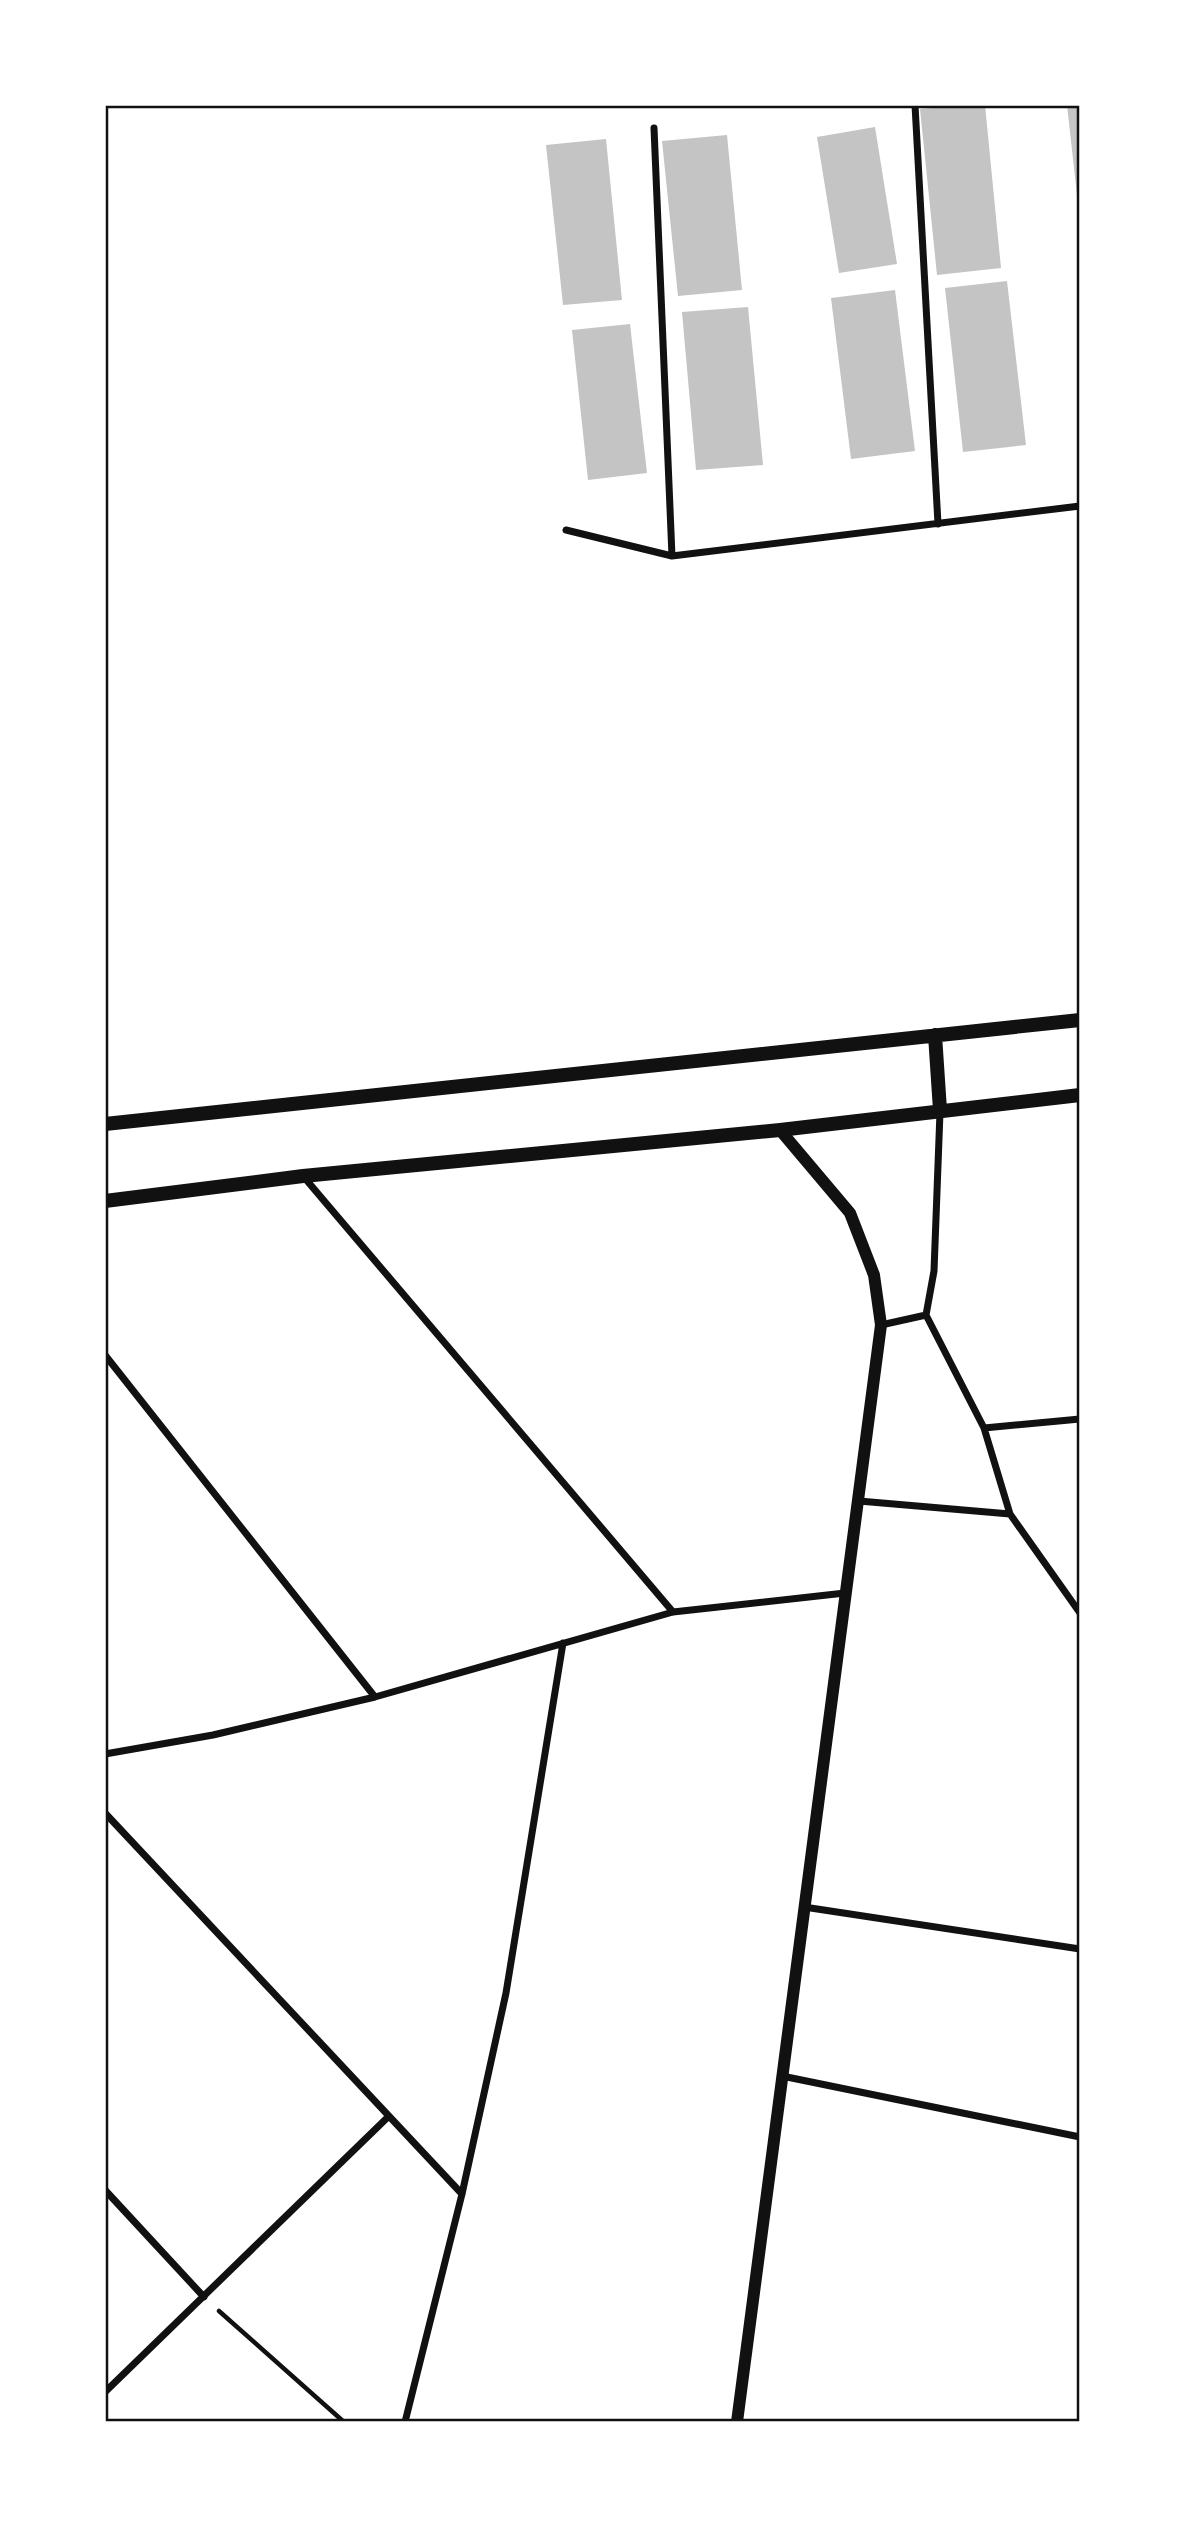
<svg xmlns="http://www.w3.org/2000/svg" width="1185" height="2527" viewBox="0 0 1185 2527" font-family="Raleway,sans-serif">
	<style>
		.building { fill: #c4c4c4 }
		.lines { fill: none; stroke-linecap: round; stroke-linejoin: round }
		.path { stroke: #111; stroke-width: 4.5 }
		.minor { stroke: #111; stroke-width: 7 }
		.tertiary { stroke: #111; stroke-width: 12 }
		.secondary { stroke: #111; stroke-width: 14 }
		.neatline { fill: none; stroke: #111; stroke-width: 2.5 }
	</style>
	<rect width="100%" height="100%" fill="#fff"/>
	<path class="building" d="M968,105H985L1001,268L937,275L920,109Z
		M1067,105H1080V204H1078Z
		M875,127L897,264L839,273L817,137Z
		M727,135L742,290L678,296L662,141Z
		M606,139L622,300L563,305L546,145Z
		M1007,281L1026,445L963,452L945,288Z
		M895,290L915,451L851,459L831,298Z
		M748,307L763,465L696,470L682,312Z
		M630,324L647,473L588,480L572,330Z"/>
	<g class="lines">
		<path class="path" d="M219,2311L344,2422"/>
		<path class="minor" d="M915,105L938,524
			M654,128L672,556
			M566,530L672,556L1080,506
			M940,1112L934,1271L926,1315L984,1428L1010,1514L1080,1613
			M303,1176L673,1612
			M881,1325L926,1315
			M105,1355L375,1697
			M984,1428L1080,1419
			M859,1501L1010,1514
			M105,1754L213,1735L375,1697L673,1612L845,1593
			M105,1813L462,2194
			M804,1907L1080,1949
			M782,2076L1080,2137
			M105,2190L204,2297
			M105,2392L389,2116
			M405,2422L462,2194L506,1993L563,1643"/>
		<path class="tertiary" d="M737,2422L881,1325L874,1275L850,1213L780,1130"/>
		<path class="secondary" d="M935,1035L940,1110
			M105,1124L1080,1020
			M105,1201L303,1176L780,1130L1080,1095"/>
	</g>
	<rect width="1185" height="2527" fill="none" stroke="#ffffff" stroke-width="214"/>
	<rect x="107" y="107" width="971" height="2313" class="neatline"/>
</svg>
